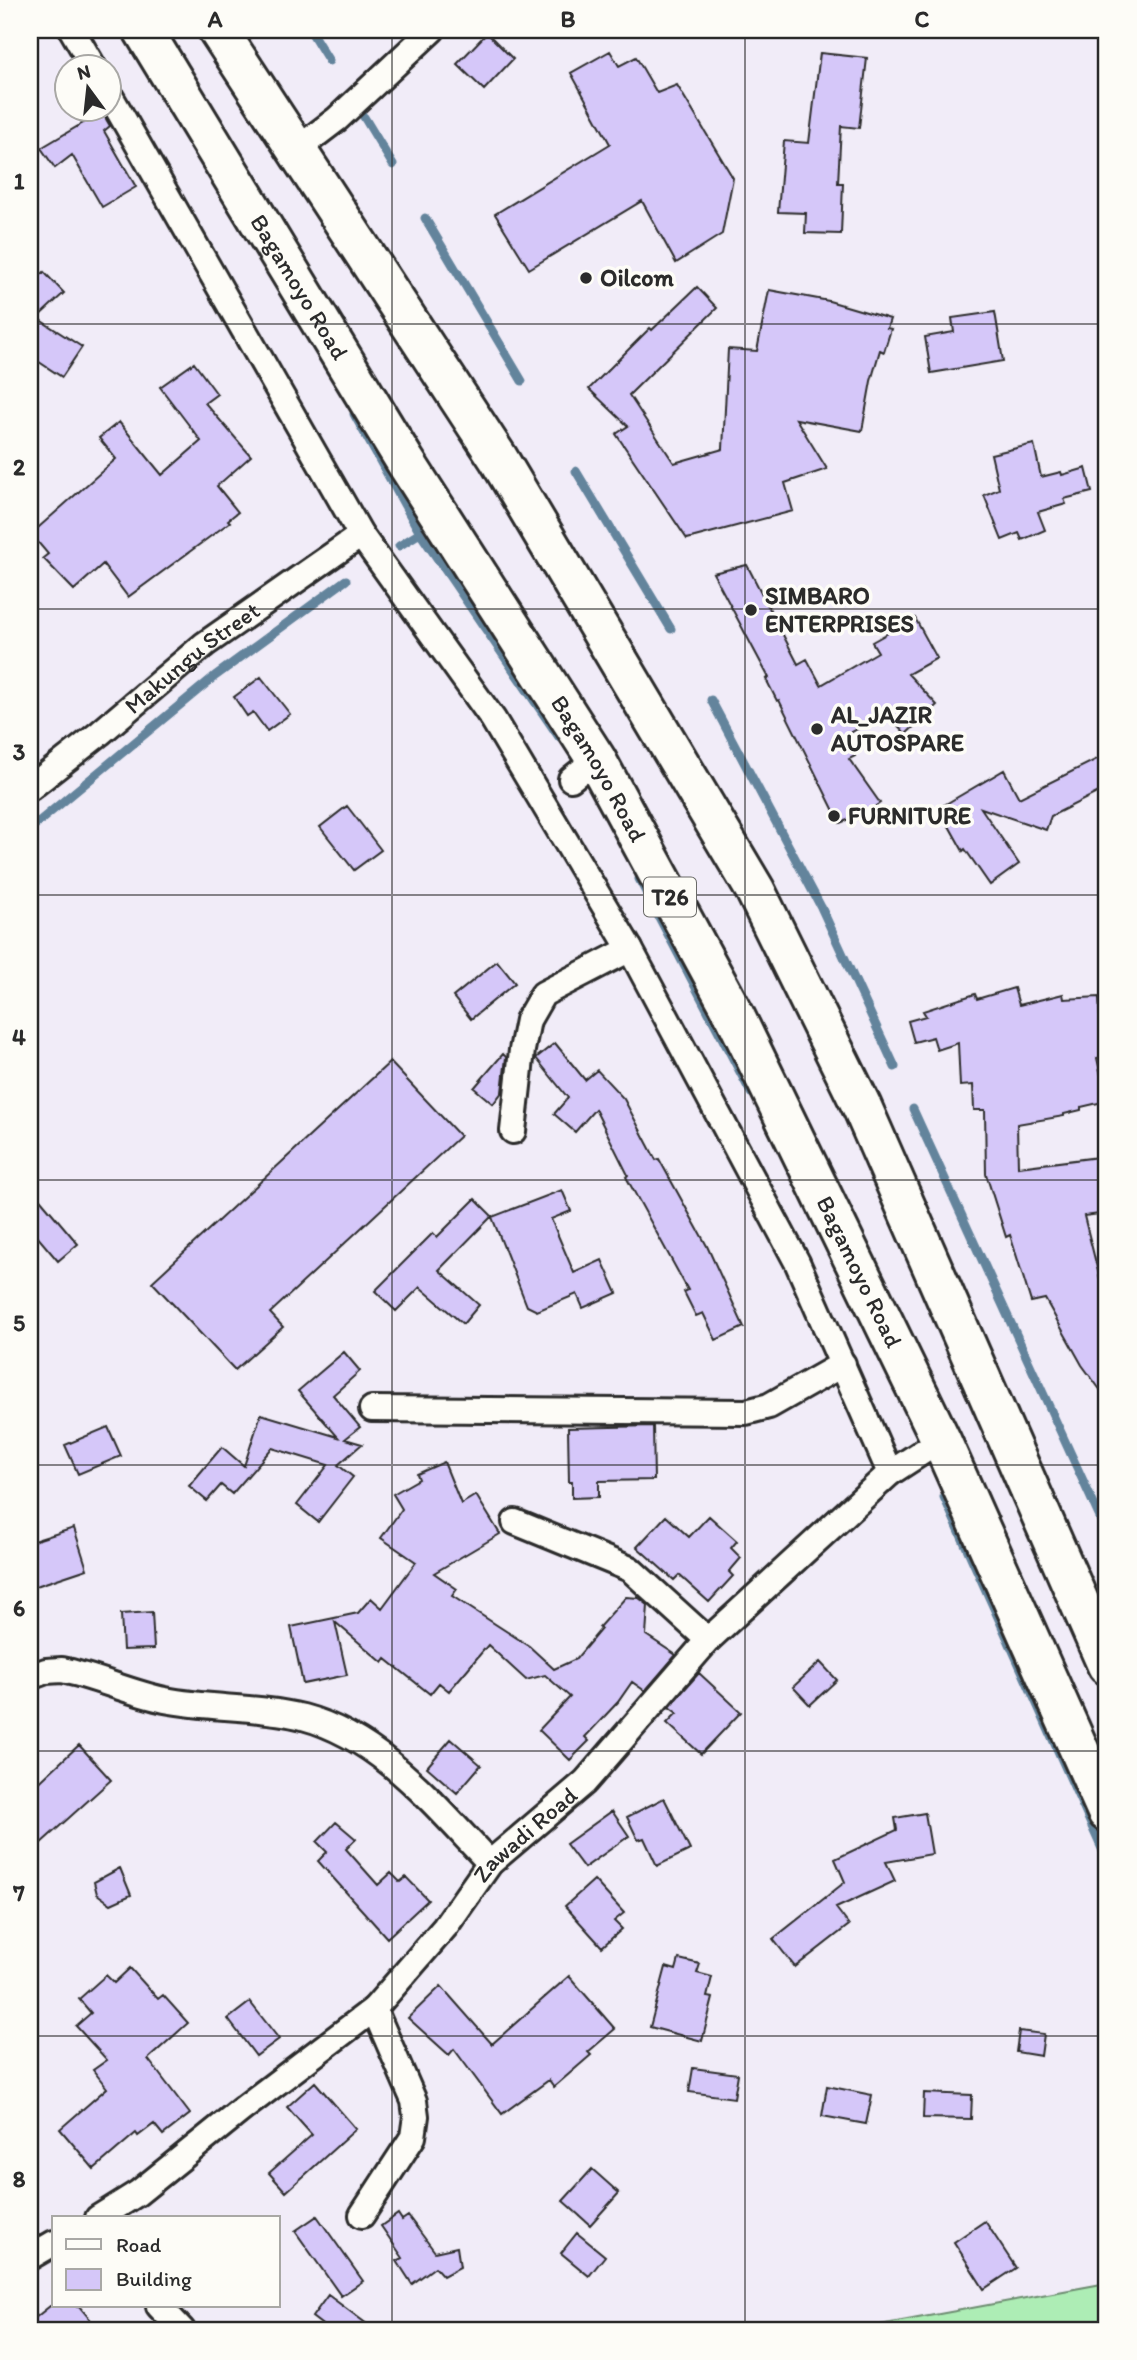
<svg xmlns="http://www.w3.org/2000/svg" width="1137" height="2360" viewBox="0 0 1137 2360" font-family="Itim,sans-serif">
	<style>
		.green { fill: #adedb5; stroke: #6c8c70; stroke-width: 2 }
		.lines { fill: none; stroke-linecap: round; stroke-linejoin: round }
		.stream { stroke: #64849c; stroke-width: 9 }
		.building { fill: #d5c7f9; stroke: #2b2b2b; stroke-width: 2 }
		.minor-casing { stroke: #2b2b2b; stroke-width: 30 }
		.trunk-casing { stroke: #2b2b2b; stroke-width: 44 }
		.minor { stroke: #fdfcf7; stroke-width: 24 }
		.trunk { stroke: #fdfcf7; stroke-width: 38 }
		.grid { fill: none; stroke: #2b2b2b; stroke-width: 2; stroke-opacity: 0.55 }
		.poi-dot { fill: #2b2b2b; stroke: #fdfcf7; stroke-width: 2.5 }
		.labels { text-anchor: middle; stroke-width: 7; stroke-linejoin: round; paint-order: stroke }
		.shield { fill: #fdfcf7; stroke: #6a6a68; stroke-width: 2 }
		.shield-label { font-size: 23px; font-weight: bold; fill: #2b2b2b }
		.poi-label { font-size: 24px; font-weight: bold; fill: #2b2b2b; stroke: #fdfcf7; text-anchor: start }
		.street-label { font-size: 24px; fill: #2b2b2b; stroke: #fdfcf7 }
		.neatline { fill: none; stroke: #2b2b2b; stroke-width: 2.5 }
		.grid-label { font-size: 23px; text-anchor: middle; font-weight: bold; fill: #2b2b2b }
	</style>
	<rect width="100%" height="100%" fill="#f1ecf8"/>
	<filter id="ink" filterUnits="userSpaceOnUse"><feTurbulence type="fractalNoise" baseFrequency=".0143" numOctaves="2"/><feDisplacementMap in="SourceGraphic" scale="14" xChannelSelector="R" yChannelSelector="G"/><feConvolveMatrix kernelMatrix="1 2 1 2 8 2 1 2 1" color-interpolation-filters="sRGB"/></filter>
	<g filter="url(#ink)">
		<path class="green" d="M1107,2283V2330H853Z"/>
		<g class="lines">
			<path class="stream" d="M310,30L329,61
				M364,117L393,165
				M425,218L522,381
				M354,414L420,533L559,737
				M576,471L671,629
				M399,546L420,533
				M711,700L821,907L895,1067
				M30,829L215,676L346,580
				M639,879L751,1093
				M913,1109L1107,1533
				M944,1497L1107,1860"/>
		</g>
		<path class="building" d="M487,33L513,59L484,90L457,64Z
			M610,51L619,66L636,57L657,93L677,85L733,178L722,234L676,263L642,201L529,269L495,214L610,144L571,73Z
			M820,53L867,58L859,128L841,126L838,183H843L841,234L805,233L806,213L778,212L784,141L809,143Z
			M102,112L110,126L104,131L136,187L102,207L72,155L55,168L41,148Z
			M44,272L64,293L37,318L82,347L62,377L30,356V285Z
			M697,287L717,308L629,395L674,463L723,449L728,349L757,351L769,290L829,301L890,319L887,328L891,329L884,352L880,350L871,381L862,431L796,419L827,469L785,483L793,511L687,539L616,434L628,426L589,389L650,328L652,330Z
			M995,312L1003,361L931,373L925,337L954,332L952,318Z
			M194,363L217,394L205,403L251,456L217,486L238,512L228,520L230,522L128,597L103,564L74,590L43,558L48,554L31,534L116,459L99,438L119,422L162,475L201,441L160,387Z
			M1034,444L1041,477L1061,472L1062,475L1086,468L1092,492L1064,499L1066,504L1038,512L1045,530L1022,540L1019,533L1002,540L984,495L999,489L991,454Z
			M747,565L798,664L807,659L821,685L878,652L872,642L915,618L937,658L908,674L937,705L906,734L886,713L845,736L855,756L849,759L880,803L857,819L855,817L840,823L779,700L777,701L766,679L769,678L713,573Z
			M261,677L290,714L267,731L253,712L247,716L234,697Z
			M1107,754V788L1051,816L1046,830L981,808L1019,864L990,885L965,849L963,851L939,808L1004,770L1019,798Z
			M347,806L381,850L354,870L320,827Z
			M497,961L515,983L471,1019L453,997Z
			M1014,988L1019,1005L1063,994L1064,999L1099,997L1102,1057L1097,1058L1107,1101L1081,1107V1110L1064,1114V1116L1017,1124L1018,1167L1107,1156V1213L1084,1216L1104,1295L1107,1293V1399L1082,1365L1045,1299L1031,1302L1010,1235L1006,1237L986,1174L985,1110H974L973,1085L960,1086L958,1043L937,1050L933,1037L914,1042L908,1021L926,1016L923,1011L975,994L977,999Z
			M555,1043L585,1080L597,1070L624,1099L656,1160L659,1159L707,1246L744,1327L716,1340L703,1313L696,1316L684,1292L688,1290L626,1177L628,1175L595,1109L575,1132L554,1114L568,1098L536,1058Z
			M503,1054L506,1057L502,1092L493,1104L474,1088Z
			M390,1062L460,1136L270,1313L283,1327L235,1370L152,1282Z
			M30,1187L78,1244L58,1261L30,1228Z
			M562,1190L571,1211L551,1219L574,1273L602,1260L617,1293L583,1308L577,1294L537,1311L527,1306L492,1217Z
			M475,1199L492,1216L439,1270L479,1305L463,1324L420,1287L396,1311L375,1291L433,1233L437,1237Z
			M344,1352L360,1371L333,1395L360,1427L345,1439L362,1444L338,1465L353,1477L318,1522L297,1505L328,1465L272,1448L232,1494L221,1485L207,1501L189,1486L222,1447L244,1466L261,1414L338,1437L298,1391Z
			M653,1426L654,1480L599,1481V1497L572,1498V1482H569L568,1428Z
			M108,1427L121,1456L78,1474L65,1445Z
			M444,1462L461,1504L476,1495L500,1534L434,1573L457,1589L452,1596L529,1646L554,1669L576,1659L601,1629L599,1627L626,1597L639,1598L648,1605L646,1635L676,1655L645,1691L632,1682L618,1702L585,1737L589,1741L570,1760L539,1730L570,1697L545,1675L526,1680L488,1645L449,1691L439,1683L430,1694L386,1659L383,1663L335,1622L347,1675L303,1684L291,1627L358,1613L371,1598L382,1608L416,1562L381,1538L402,1509L393,1494L419,1479L417,1474Z
			M666,1516L689,1537L709,1516L737,1541L731,1548L741,1558L729,1572L733,1576L709,1602L679,1575L674,1580L637,1547Z
			M74,1528L87,1569L30,1588V1542Z
			M152,1612L154,1649L123,1650L121,1614Z
			M820,1662L837,1680L810,1705L793,1687Z
			M699,1673L741,1712L701,1754L667,1723L677,1713L669,1707Z
			M451,1739L481,1765L457,1793L427,1767Z
			M79,1745L111,1780L30,1853V1791Z
			M664,1798L690,1850L657,1866L644,1838L638,1840L627,1817Z
			M612,1811L629,1836L584,1868L566,1844Z
			M925,1813L932,1854L886,1862L895,1881L836,1908L849,1925L795,1967L773,1939L845,1882L835,1859L897,1830L895,1818Z
			M336,1822L356,1839L346,1849L378,1885L391,1873L400,1882L406,1877L428,1900L387,1938L318,1861L327,1852L317,1842Z
			M120,1868L131,1895L111,1904L97,1894L94,1882Z
			M594,1880L624,1913L614,1921L622,1929L602,1947L565,1906Z
			M679,1959L700,1964L697,1973L712,1977L707,1997L713,1998L702,2041L650,2027L666,1967L676,1970Z
			M130,1968L158,1999L163,1995L188,2023L148,2059L190,2114L163,2135L154,2124L138,2136L136,2133L94,2169L60,2129L107,2088L93,2070L107,2060L76,2026L91,2013L79,1999L106,1975L114,1983Z
			M569,1976L615,2029L588,2052L591,2055L554,2087L549,2080L502,2114L454,2049L449,2055L408,2018L441,1986L492,2044Z
			M250,2002L279,2039L256,2056L228,2019Z
			M1019,2031L1044,2034L1041,2056L1016,2052Z
			M693,2068L738,2074L734,2098L689,2092Z
			M315,2082L356,2129L286,2192L269,2173L312,2135L287,2107Z
			M827,2086L872,2095L866,2124L822,2116Z
			M924,2093L972,2095L971,2119L923,2118Z
			M592,2169L619,2193L590,2225L563,2201Z
			M398,2214L402,2220L408,2216L435,2252L457,2247L460,2267L443,2276L435,2267L412,2284L397,2261L403,2258L381,2226Z
			M317,2216L363,2281L341,2296L295,2231Z
			M985,2221L1016,2268L984,2289L954,2242Z
			M577,2233L605,2256L589,2276L561,2253Z
			M328,2295L375,2330H329L312,2317Z
			M50,2306H79L99,2330H30V2322Z"/>
		<g class="lines">
			<defs>
				<g id="minor">
					<path d="M72,30L93,66"/>
					<path d="M108,92L361,535L493,719L630,949L797,1262L890,1473"/>
					<path d="M295,151L337,119L432,30"/>
					<path d="M571,779L596,759"/>
					<path id="s1" d="M30,788L100,733L205,644L361,535"/>
					<path d="M513,1131L522,1050L528,1020L543,994L630,949"/>
					<path d="M372,1409L746,1412L769,1406L843,1364"/>
					<path d="M515,1522L630,1569L708,1640"/>
					<path d="M30,1677L46,1671L62,1670C97,1677 130,1693 165,1700C210,1709 258,1706 303,1717C382,1738 436,1807 490,1863"/>
					<path d="M362,2215L413,2137L416,2116L414,2101L374,2009"/>
					<path id="s2" d="M98,2218L138,2193L241,2110L374,2009L445,1927L490,1863L585,1782L708,1640L890,1473L941,1440"/>
					<path d="M30,2257L54,2243"/>
					<path d="M159,2306L182,2330"/>
				</g>
				<g id="trunk">
					<path id="s3" d="M143,30L405,461L596,759L735,1016L941,1440L1107,1812"/>
					<path d="M218,30L498,458L755,890L862,1107L1107,1665"/>
				</g>
			</defs>
			<use href="#minor" class="minor-casing"/>
			<use href="#trunk" class="trunk-casing"/>
			<use href="#minor" class="minor"/>
			<use href="#trunk" class="trunk"/>
		</g>
	</g>
	<path class="grid" d="M392,30V2330M745,30V2330M30,324H1107M30,609H1107M30,895H1107M30,1180H1107M30,1465H1107M30,1751H1107M30,2036H1107"/>
	<g class="poi-dot">
		<circle cx="586" cy="278" r="7"/>
		<circle cx="751" cy="610" r="7"/>
		<circle cx="817" cy="729" r="7"/>
		<circle cx="834" cy="816" r="7"/>
	</g>
	<g class="labels">
		<rect class="shield" x="644" y="877.5" width="52" height="39" rx="5"/>
		<g class="shield-label">
			<text x="670" y="905">T26</text>
		</g>
		<g class="poi-label">
			<text x="600" y="286">Oilcom</text>
			<text x="765" y="604">SIMBARO<tspan x="765" dy="28">ENTERPRISES</tspan></text>
			<text x="831" y="723">AL_JAZIR<tspan x="831" dy="28">AUTOSPARE</tspan></text>
			<text x="848" y="824">FURNITURE</text>
		</g>
		<g class="street-label">
			<text dy="8" stroke="none"><textPath href="#s3" startOffset="301">Bagamoyo Road</textPath></text>
			<text dy="8" stroke="none"><textPath href="#s1" startOffset="208">Makungu Street</textPath></text>
			<text dy="8" stroke="none"><textPath href="#s3" startOffset="868">Bagamoyo Road</textPath></text>
			<text dy="8" stroke="none"><textPath href="#s3" startOffset="1435">Bagamoyo Road</textPath></text>
			<text dy="8" stroke="none"><textPath href="#s2" startOffset="578">Zawadi Road</textPath></text>
		</g>
	</g>
	<rect width="1137" height="2360" fill="none" stroke="#fdfcf7" stroke-width="77"/>
	<rect x="52" y="2216" width="228" height="91" fill="#fdfcf7" stroke="#a9a8a5" stroke-width="2"/>
	<rect x="66" y="2239" width="35" height="10" fill="#fdfcf7" stroke="#a9a8a5" stroke-width="2"/>
	<text x="116" y="2252" font-size="21" fill="#2b2b2b">Road</text>
	<rect x="66" y="2269" width="35" height="21" fill="#d5c7f9" stroke="#a9a8a5" stroke-width="2"/>
	<text x="116" y="2286" font-size="21" fill="#2b2b2b">Building</text>
	<g transform="translate(88 88) rotate(345)"><circle r="33" fill="#fdfcf7" stroke="#a9a8a5" stroke-width="2"/>
	<path d="M0-5L12 26L0 18L-12 26Z" fill="#2b2b2b"/>
	<text y="-10" font-size="19" font-weight="bold" text-anchor="middle" fill="#2b2b2b">N</text>
	</g>
	<rect x="38" y="38" width="1060" height="2284" class="neatline"/>
	<g class="grid-label">
		<text x="215" y="27">A</text>
		<text x="568" y="27">B</text>
		<text x="922" y="27">C</text>
		<text x="19" y="189">1</text>
		<text x="19" y="475">2</text>
		<text x="19" y="760">3</text>
		<text x="19" y="1045">4</text>
		<text x="19" y="1331">5</text>
		<text x="19" y="1616">6</text>
		<text x="19" y="1901">7</text>
		<text x="19" y="2187">8</text>
	</g>
</svg>
